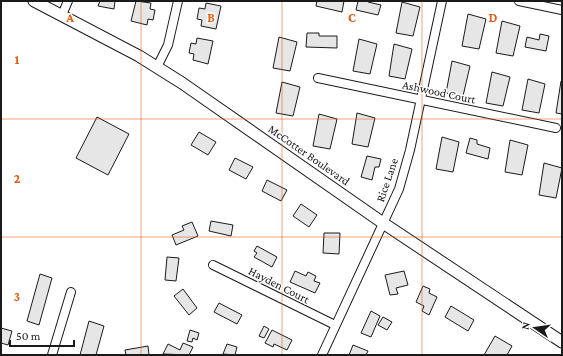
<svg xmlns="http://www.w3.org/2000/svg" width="563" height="356" viewBox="0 0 563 356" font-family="'Crimson Pro',serif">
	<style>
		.building { fill: #e6e6e6; stroke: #1a1a1a }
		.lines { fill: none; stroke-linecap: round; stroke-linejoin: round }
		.street-casing { stroke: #1a1a1a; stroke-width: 10 }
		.secondary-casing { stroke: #1a1a1a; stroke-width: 13 }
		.street { stroke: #fff; stroke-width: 8 }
		.secondary { stroke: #fff; stroke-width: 11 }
		.grid { fill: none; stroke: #e8590c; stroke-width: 1; stroke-opacity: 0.55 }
		.labels { text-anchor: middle; stroke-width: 3; stroke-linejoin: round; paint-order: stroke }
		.street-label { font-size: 12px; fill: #1a1a1a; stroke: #fff }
		.grid-label { font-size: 13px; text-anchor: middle; font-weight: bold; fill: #e8590c; stroke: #fff; stroke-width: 3; stroke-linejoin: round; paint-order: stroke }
	</style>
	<rect width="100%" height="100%" fill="#fff"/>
	<path class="building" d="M100,1H115L114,9L98,6Z
		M136,1L151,3L150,9L155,10L153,20L148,19L147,25L131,21Z
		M317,1H344L342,12L316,6Z
		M358,1H368V2L381,5L378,15L356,10Z
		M402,2L420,7L413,36L396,33Z
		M206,3L221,6L216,29L201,26L202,20L197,19L199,8L205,9Z
		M468,14L486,19L479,49L462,46Z
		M502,21L520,26L513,56L496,53Z
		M307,33H319V36H337V48L306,47Z
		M540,34L549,36L546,51L525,47L527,37L539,40Z
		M279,37L297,42L290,71L273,68Z
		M197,38L213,41L208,64L193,60L194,54L189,53L191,43L196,44Z
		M359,39L377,44L370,74L353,71Z
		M394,44L412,49L405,79L389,76Z
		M452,61L470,66L463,96L446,93Z
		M492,72L510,77L503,106L486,103Z
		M528,79L545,84L539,113L522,110Z
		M561,81L562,82V114L556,113Z
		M282,82L300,87L293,116L276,113Z
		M357,113L375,118L368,147L352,144Z
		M319,114L337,119L330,149L313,146Z
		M97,117L129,134L108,175L76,158Z
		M199,132L216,142L208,155L191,145Z
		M442,137L459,142L453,172L436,169Z
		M470,138L477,140V144L490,148L488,159L466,153Z
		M510,140L528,145L522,175L505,172Z
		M367,156L381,159L379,167H375L372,180L361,177Z
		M235,158L253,167L246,179L229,170Z
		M544,163L562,168L556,198L539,195Z
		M267,180L287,190L281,201L262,191Z
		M301,204L317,215L309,227L293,216Z
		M211,221L233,225L231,236L209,231Z
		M192,222L198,236L176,245L172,235L184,230L182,226Z
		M324,233H340L339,254L323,253Z
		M257,246L277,257L272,267L254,257L257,253L254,251Z
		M167,257L179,258L176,281L165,280Z
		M295,271L306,276L308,272L316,276L314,281L320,283L315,293L290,282Z
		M404,271L408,285L396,288L398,294L390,295L385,275Z
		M40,274L52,278L39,325L27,321Z
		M423,286L430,289L429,293L437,297L429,315L422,311L424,306L416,302Z
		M183,289L197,308L189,315L174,296Z
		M219,303L242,315L237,324L214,312Z
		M451,306L474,320L468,331L445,317Z
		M371,311L380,316L371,337L361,333Z
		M383,317L392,322L387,330L378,325Z
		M89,321L104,326L96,355H80Z
		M264,326L269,329L264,338L259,336Z
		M1,328L12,331L8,345L1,343Z
		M190,330L199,333L197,340L193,338L192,342L187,341Z
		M272,330L292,340L287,350L274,344L273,347L265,343Z
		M495,336L512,346L507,355H484Z
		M183,343L193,347L189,355L163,354L168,344L180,350Z
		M227,344L237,347L235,355L223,354Z
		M353,345L368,351L366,355H349Z
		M148,346L149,355H126L125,350Z"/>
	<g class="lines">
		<defs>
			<path id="street" d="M519,1L562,10
				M62,15L68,1
				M157,67L168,45L178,1
				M318,78L556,128
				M213,265L335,325
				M52,355L71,292
				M322,355L399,189L410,150L442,1"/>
			<path id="secondary" d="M34,1L139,56L182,83L383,223L562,342"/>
		</defs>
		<use href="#street" class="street-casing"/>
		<use href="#secondary" class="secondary-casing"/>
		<use href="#street" class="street"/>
		<use href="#secondary" class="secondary"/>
	</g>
	<path class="grid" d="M141,1V355M282,1V355M422,1V355M1,119H562M1,237H562"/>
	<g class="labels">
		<g class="street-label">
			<text transform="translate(439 92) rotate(12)" y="4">Ashwood Court</text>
			<text transform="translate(309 155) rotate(35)" y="4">McCotter Boulevard</text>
			<text transform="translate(387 180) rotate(-71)" y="4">Rice Lane</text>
			<text transform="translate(279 285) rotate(27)" y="4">Hayden Court</text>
		</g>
	</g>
	<g class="grid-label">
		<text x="70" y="22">A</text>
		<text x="211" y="22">B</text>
		<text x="352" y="22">C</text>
		<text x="493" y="22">D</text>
		<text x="17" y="64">1</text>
		<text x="17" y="183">2</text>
		<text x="17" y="301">3</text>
	</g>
	<rect width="563" height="356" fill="none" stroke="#1a1a1a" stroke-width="4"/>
	<g transform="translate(535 328) rotate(283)" stroke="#ffffff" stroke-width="3" paint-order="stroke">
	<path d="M0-3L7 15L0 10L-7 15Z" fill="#1a1a1a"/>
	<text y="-6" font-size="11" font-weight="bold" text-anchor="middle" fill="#1a1a1a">N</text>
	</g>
	<path d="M10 340v6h64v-6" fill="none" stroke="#1a1a1a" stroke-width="2"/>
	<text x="16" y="340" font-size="12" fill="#1a1a1a" stroke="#ffffff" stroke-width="3" paint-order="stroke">50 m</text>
</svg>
